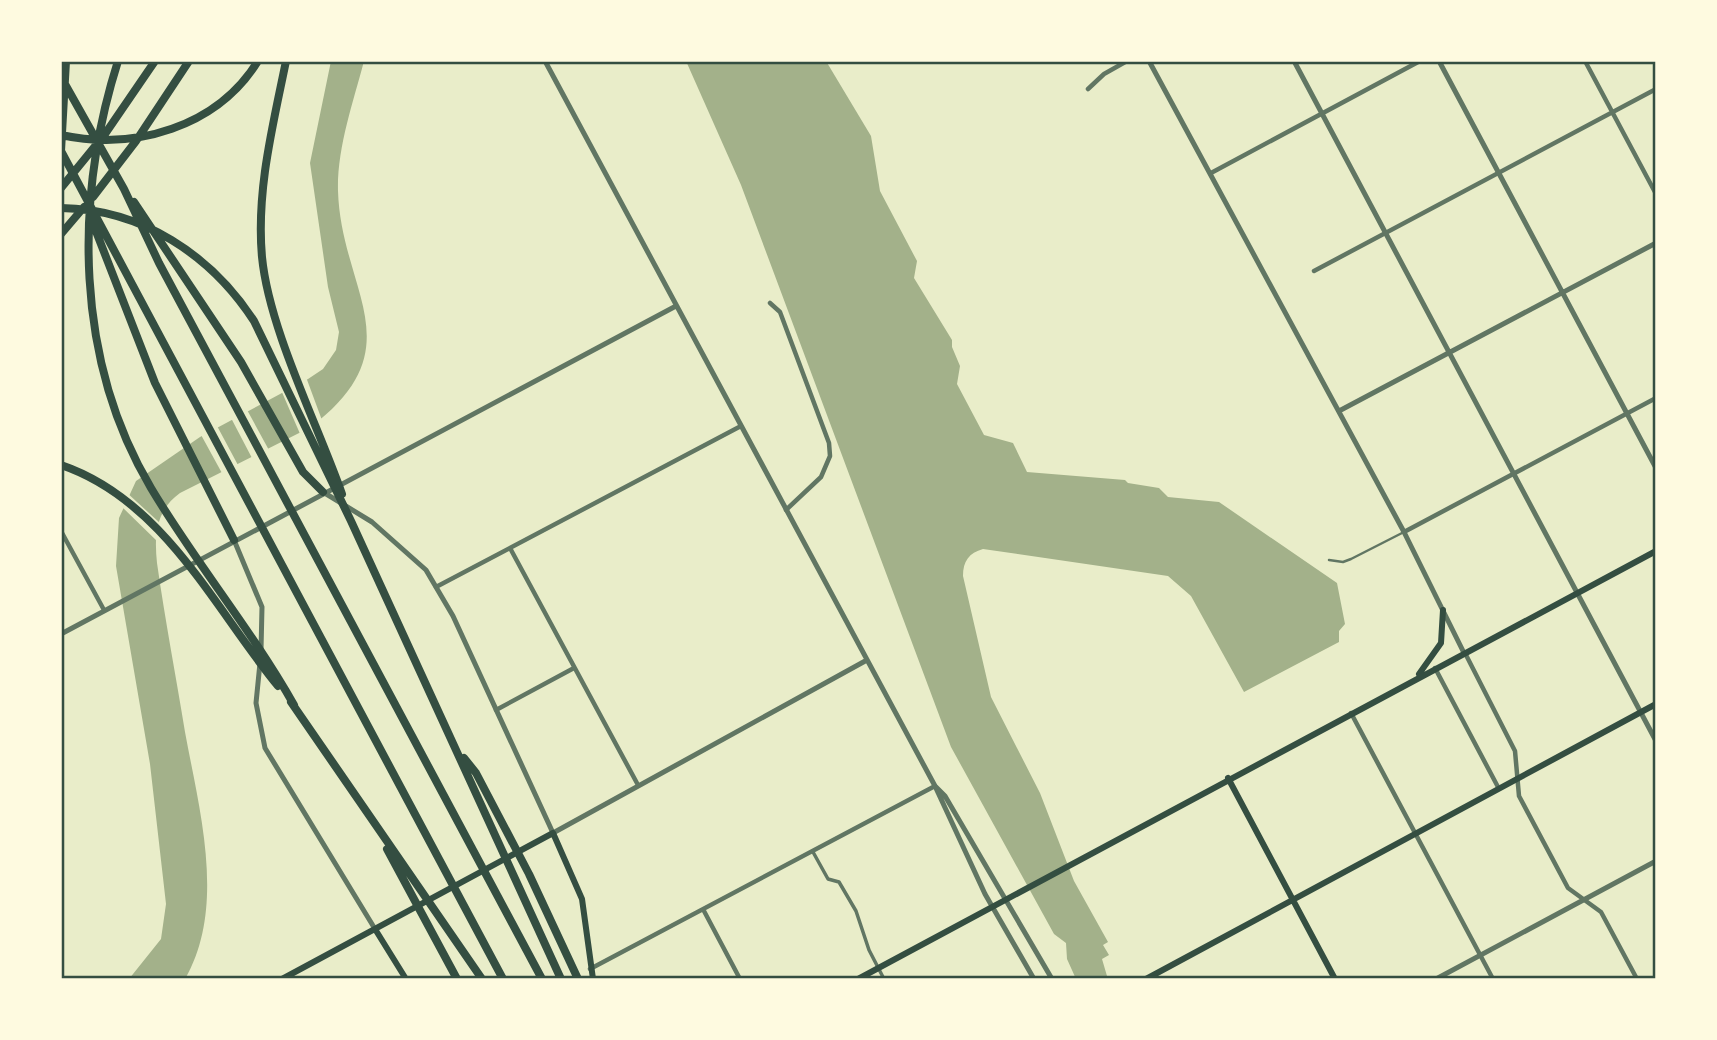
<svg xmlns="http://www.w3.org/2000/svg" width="1717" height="1040" viewBox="0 0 1717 1040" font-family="Inter,sans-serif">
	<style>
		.water { fill: #a3b18a }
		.pier { fill: #e9edc9 }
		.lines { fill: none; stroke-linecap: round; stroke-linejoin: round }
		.service { stroke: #617663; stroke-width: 2.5 }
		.pedestrian { stroke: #617663; stroke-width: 3.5 }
		.minor { stroke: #617663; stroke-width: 4.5 }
		.tertiary { stroke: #617663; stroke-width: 5 }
		.secondary { stroke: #344e41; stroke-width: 6 }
		.motorway { stroke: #344e41; stroke-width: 8 }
		.neatline { fill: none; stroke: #344e41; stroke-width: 2.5 }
	</style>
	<rect width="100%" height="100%" fill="#e9edc9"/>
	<path class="water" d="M331,61H364C353,103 337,148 338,191C341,291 416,347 311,427L180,493C156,510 154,535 157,563C165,620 176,676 185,732C199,809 227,906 185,979H129L161,939L166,904L150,764L116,566L119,518L136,481L200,437L308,379L323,369L336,350L339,332L328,287L310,163Z
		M686,61H826L871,136L880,191L917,261L914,278L952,340V347L960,366L957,384L984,435L1013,443L1027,472L1125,480L1128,483L1159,488L1168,497L1219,502L1337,583L1345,624L1339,631V642L1244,692L1191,596L1168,576L983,549C969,553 963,561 963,576L991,697L1040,793L1074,881L1108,942L1103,945L1109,955L1102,959L1107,976L1076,979L1067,959L1066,943L1054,934L951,747L741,185Z"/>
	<path class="pier" d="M306,377L323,423L301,436L281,390Z
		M246,408L270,452L253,460L230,416Z
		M216,424L239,467L223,475L200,433Z
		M125,491L161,524L159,543L120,505Z"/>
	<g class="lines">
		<path class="service" d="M1329,560L1343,562L1351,559L1404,532"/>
		<path class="pedestrian" d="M813,852L828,879L839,882L856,911L869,950L884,979"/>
		<path class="minor" d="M1585,61L1656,194
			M1088,89L1104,74L1127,61
			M1211,173L1420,61
			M1314,271L1656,89
			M770,303L780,312L829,443L830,456L821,477L786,510
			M61,531L104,610
			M1404,532L1656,398
			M510,548L638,785
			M436,587L741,426
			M1465,653L1515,751L1519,796L1568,888L1601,912L1637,979
			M1435,668L1498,787
			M496,710L574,668
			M1351,713L1493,979
			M704,911L740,979
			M590,969L935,786"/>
		<path class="tertiary" d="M545,61L935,786L945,796L1052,979
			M1149,61L1404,532L1464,653
			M1294,61L1656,741
			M1439,61L1656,468
			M1339,411L1656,243
			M323,492L372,522L426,570L453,616L553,833L867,660
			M234,540L262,607L261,650
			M61,634L676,306
			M260,663L256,703L265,748L375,929
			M935,786L985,894L1034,979
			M1436,979L1656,861"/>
		<path class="secondary" d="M1419,674L1441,643L1443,610
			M1228,778L1335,979
			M375,929L406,979
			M282,979L553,833L582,899L593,979
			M858,979L1656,551
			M1146,979L1656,704"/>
		<path class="motorway" d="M118,61C74,200 75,360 151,488C195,562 251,629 294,705
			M286,61C273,125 256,191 262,257C269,329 317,423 342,494
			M61,77L124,189L159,263L542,979
			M61,135C135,151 217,127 258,61
			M61,151L503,979
			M61,151L66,61
			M61,188L105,134L155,61
			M93,197L136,141L189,61
			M134,202L241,362L303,472L323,492
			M61,208C142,209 211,255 254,321L351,521L561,979
			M92,221L155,383L234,540
			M61,234L84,207
			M61,465C164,500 214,608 278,686
			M291,702L482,979
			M464,758L476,773L529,874L578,979
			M387,849L457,979"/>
	</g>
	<rect width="1717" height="1040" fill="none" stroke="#fefae0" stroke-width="126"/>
	<rect x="63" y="63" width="1591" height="914" class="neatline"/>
</svg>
